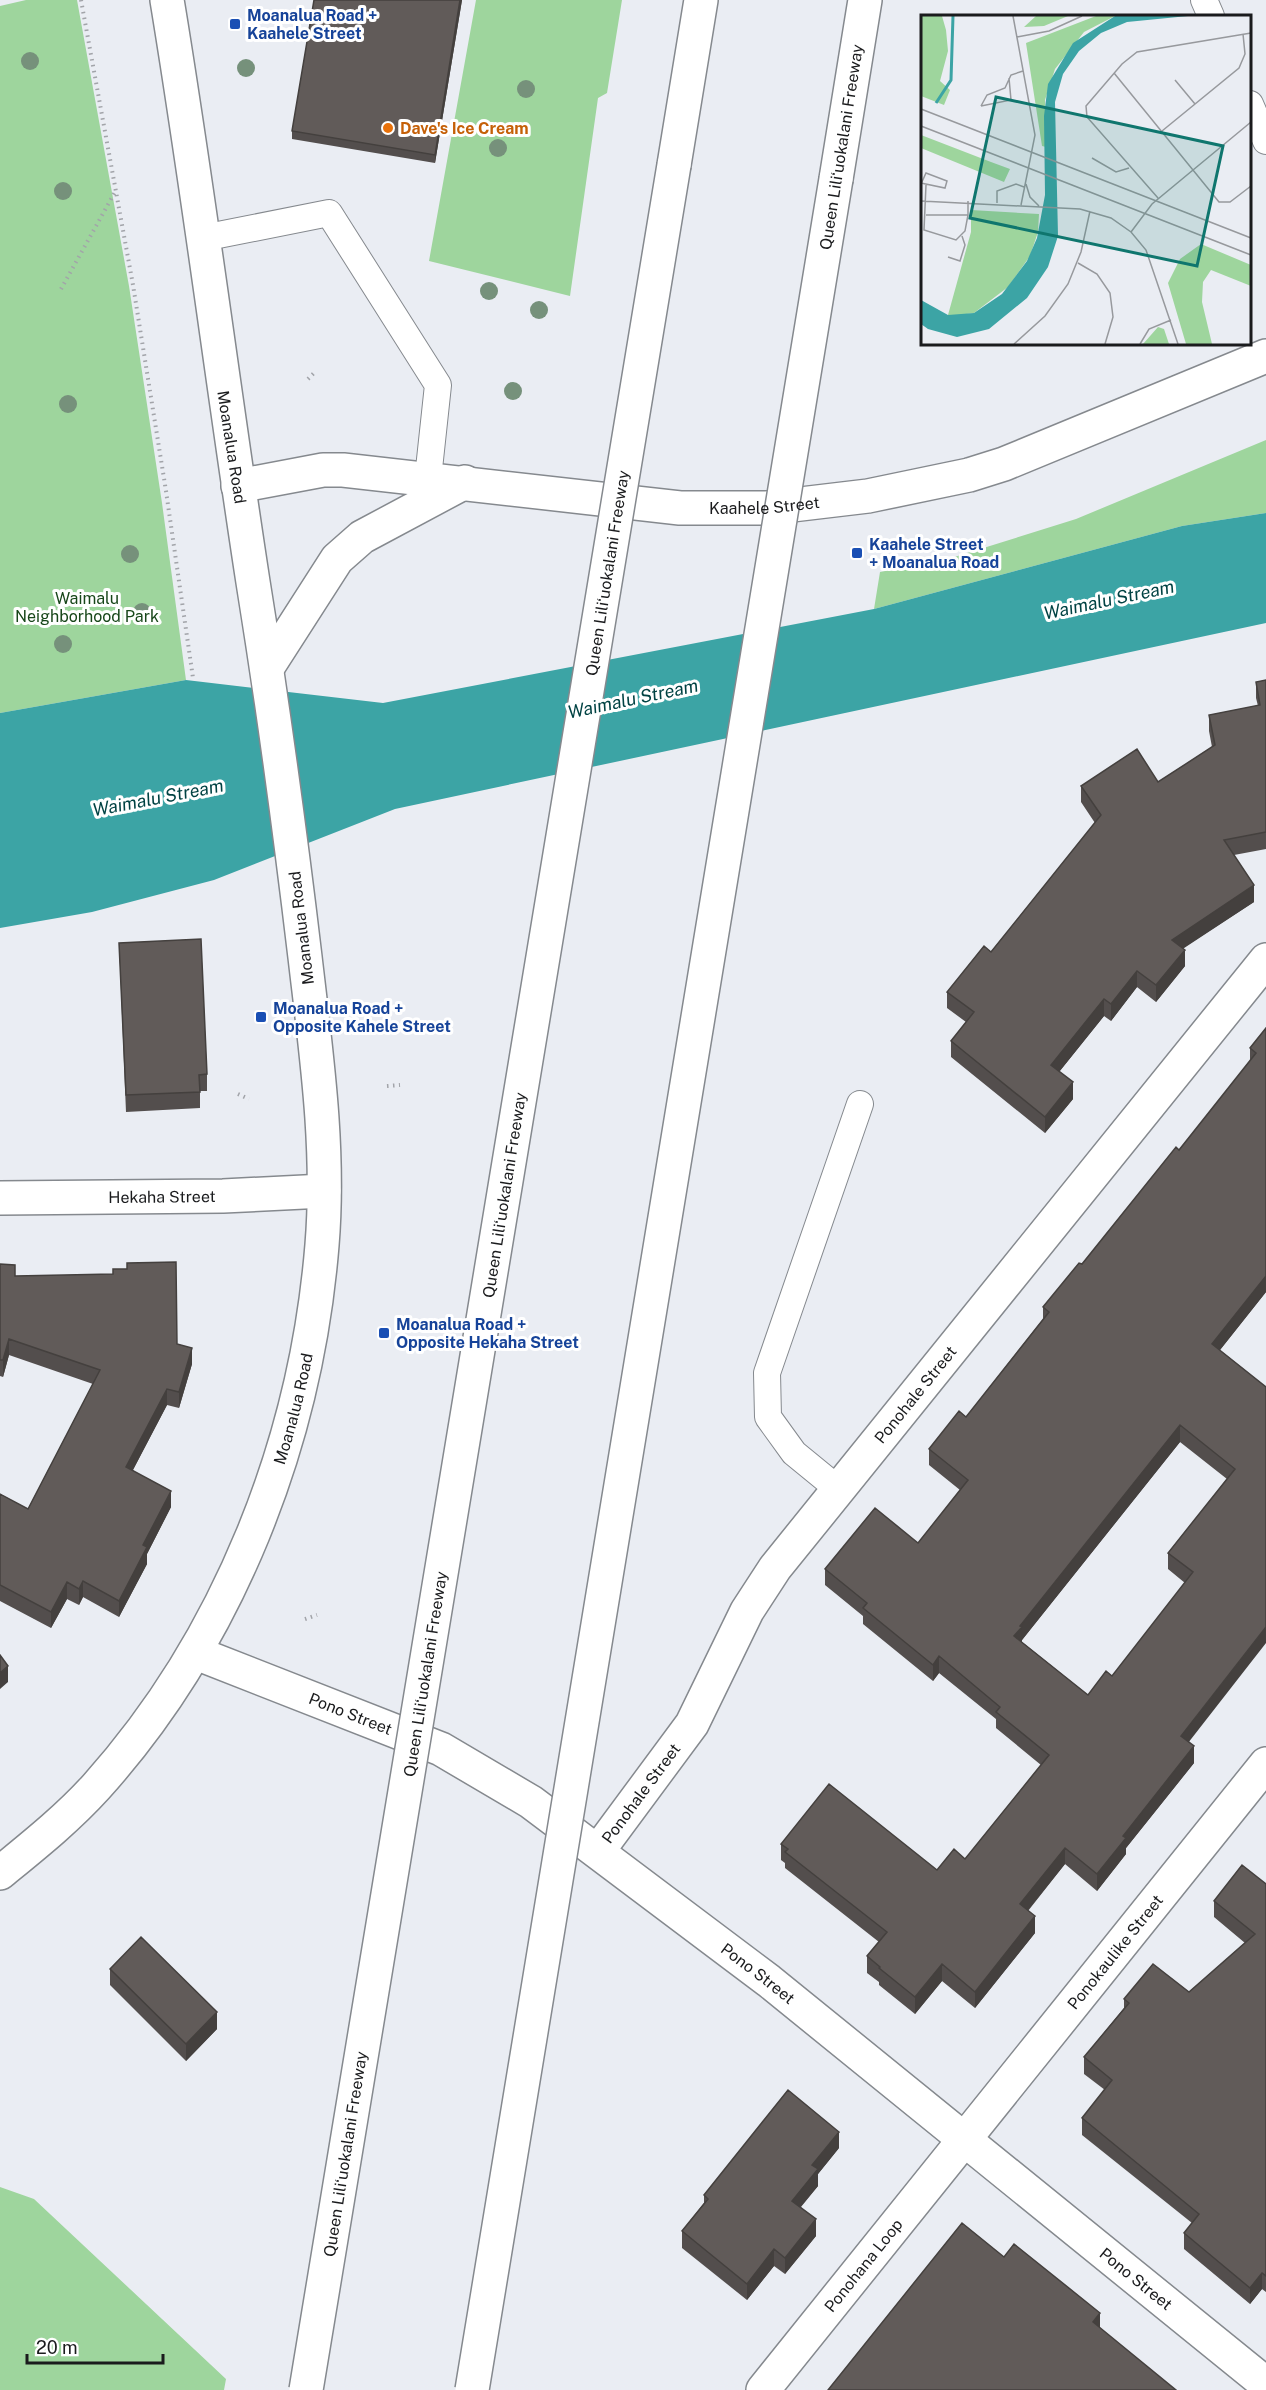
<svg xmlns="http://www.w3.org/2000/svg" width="1266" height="2390" viewBox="0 0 1266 2390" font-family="'Public Sans',sans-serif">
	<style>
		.green { fill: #9ed59d }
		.water { fill: #3ca4a5 }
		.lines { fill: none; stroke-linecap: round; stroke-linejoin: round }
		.lane-casing { stroke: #85898e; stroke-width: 28 }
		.street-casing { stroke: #85898e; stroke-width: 36 }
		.secondary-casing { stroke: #85898e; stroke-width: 36 }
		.highway-casing { stroke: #85898e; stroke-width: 36 }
		.path { stroke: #a2a4a9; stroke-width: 4; stroke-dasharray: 1.5 4.5; stroke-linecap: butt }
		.lane { stroke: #fff; stroke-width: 26 }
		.street { stroke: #fff; stroke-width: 33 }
		.secondary { stroke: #fff; stroke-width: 33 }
		.highway { stroke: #fff; stroke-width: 33 }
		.highway-bridge-casing { stroke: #85898e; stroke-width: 36; stroke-linecap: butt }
		.highway-bridge { stroke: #fff; stroke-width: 33 }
		.tree { fill: #76917b }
		.wall { fill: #534e4d; fill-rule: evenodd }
		.shaded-wall { fill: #44403e }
		.building { fill: #615b59; stroke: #44403e; stroke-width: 1.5; fill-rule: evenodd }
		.transit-dot { fill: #1a4fb4; stroke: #fff; stroke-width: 2 }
		.food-dot { fill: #e8710a; stroke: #fff; stroke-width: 2 }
		.labels { text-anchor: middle; stroke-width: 6; stroke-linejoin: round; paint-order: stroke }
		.transit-label { font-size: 16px; font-weight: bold; fill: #164399; stroke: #fff; text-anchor: start }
		.food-label { font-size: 16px; font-weight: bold; fill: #c56008; stroke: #fff; text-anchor: start }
		.street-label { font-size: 16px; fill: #1a1b1d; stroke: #fff }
		.park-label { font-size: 16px; fill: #174619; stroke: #fff }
		.water-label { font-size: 18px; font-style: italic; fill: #004243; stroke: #fff }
		.inset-river { fill: none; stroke: #3ca4a5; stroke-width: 3 }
		.inset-road { fill: none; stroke: #97999d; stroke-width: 1.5 }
		.view { fill: #0f766e; fill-opacity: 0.15; stroke: #0f766e; stroke-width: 3 }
		.inset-edge { fill: none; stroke: #1a1b1d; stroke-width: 3 }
	</style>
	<rect width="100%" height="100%" fill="#eaedf3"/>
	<path class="green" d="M26,0H77L129,286L162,503L186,680L0,713V6Z
		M476,0H622L607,93L598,98L570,296L429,261Z
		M1266,440V513L1182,526L874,609L880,572L948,559L1076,519Z
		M0,2187L34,2199L226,2379L224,2390H0Z"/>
	<path class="water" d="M1266,513V623L395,809L214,880L92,912L0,928V713L186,680L383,703L874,609L1182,526Z"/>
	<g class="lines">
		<defs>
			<path id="lane" d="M1204,0L1211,16
				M1250,104L1266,141
				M203,238L329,213L438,385L428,478
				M838,1489L794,1453L768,1417L767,1373L860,1104"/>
			<g id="street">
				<path id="s1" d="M196,1653L441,1749L531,1802L769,1981L1266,2384"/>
				<path id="s2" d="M598,1851L692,1724L747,1611L775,1568L1266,960"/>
				<path id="s3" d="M763,2390L1266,1764"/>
			</g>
			<g id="secondary">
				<path id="s4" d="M238,486L323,470H343L680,508H767L868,496L969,475L1004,464L1266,356"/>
				<path d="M267,668L337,559L362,537L465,482"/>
				<path id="s5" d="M0,1198L223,1196L324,1191"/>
				<path id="s6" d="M0,1873C33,1846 67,1819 96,1787C229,1639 306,1442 322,1245C330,1148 316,1052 305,957C290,831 273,706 253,582C223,388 199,193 167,0"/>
			</g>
			<path id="highway" d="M674,165L701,0
				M836,179L865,0"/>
		</defs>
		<use href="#lane" class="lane-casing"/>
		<use href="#street" class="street-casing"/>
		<use href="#secondary" class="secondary-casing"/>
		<use href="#highway" class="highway-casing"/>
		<path class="path" d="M81,0L133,285L166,491L193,678
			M61,289L115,192
			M308,379L314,373
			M387,1086L400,1085
			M238,1094L249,1099
			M305,1619L317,1615"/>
		<use href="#lane" class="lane"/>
		<use href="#street" class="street"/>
		<use href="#secondary" class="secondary"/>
		<use href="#highway" class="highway"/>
		<defs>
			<path id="highway-bridge" d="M306,2390L674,165
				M472,2390L836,179"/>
		</defs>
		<use href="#highway-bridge" class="highway-bridge-casing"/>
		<use href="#highway-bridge" class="highway-bridge"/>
	</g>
	<g class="tree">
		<circle cx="30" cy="61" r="9"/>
		<circle cx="246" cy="68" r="9"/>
		<circle cx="526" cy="89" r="9"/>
		<circle cx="498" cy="148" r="9"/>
		<circle cx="63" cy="191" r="9"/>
		<circle cx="489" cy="291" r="9"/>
		<circle cx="539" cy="310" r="9"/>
		<circle cx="513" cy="391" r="9"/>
		<circle cx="68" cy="404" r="9"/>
		<circle cx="130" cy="554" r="9"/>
		<circle cx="142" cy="612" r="9"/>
		<circle cx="63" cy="644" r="9"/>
	</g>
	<path class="wall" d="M314,0H462L435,163L292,139V131Z
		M1266,680V849L1234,855L1254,902L1183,948L1185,966L1156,1002L1137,987L1111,1021L1104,1016L1059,1072L1073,1099L1045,1133L951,1057V1041L966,1022L947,1008V992L991,952L1095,823L1081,802V786L1158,782L1212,747L1209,731V715L1258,706L1256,698V682Z
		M119,943L207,1074V1091H200V1108L126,1112Z
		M1266,1028V1292L1220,1350L1266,1387L1189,1742L1194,1763L1126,1848V1854L1097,1891L1065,1864L1028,1911L1035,1933L975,2008L942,1981L915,2014L879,1985V1982L867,1973V1956L879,1942L785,1868V1863L781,1860V1844L937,1870L965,1859L1041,1765L996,1728V1719L939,1673L933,1681L863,1624V1616L825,1585V1569L918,1543L960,1490L929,1465V1449L966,1417L1043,1319V1307L1082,1264L1179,1150L1250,1061V1048ZM1180,1442L1227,1479L1168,1553V1569L1185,1583L1112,1676L1088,1695L1022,1642V1640Z
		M0,1264L15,1276L177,1344L192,1364L179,1408L167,1405L133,1470L171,1507L147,1554V1564L119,1617L83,1597L79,1605L67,1599L51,1628L0,1601V1494L28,1509L93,1384L9,1355L3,1377L0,1376Z
		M1266,1884V2292L1262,2289L1250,2304L1184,2249V2233L1192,2223L1082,2135V2118L1105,2090L1084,2074V2057L1124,2008V1999L1189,1992L1245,1943L1214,1917V1901Z
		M110,1969L217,2029L186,2061L110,1985Z
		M839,2148L818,2174V2186L801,2207L816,2236L785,2274L774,2266L747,2300L682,2248V2231L704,2203V2195Z"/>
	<path class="shaded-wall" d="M460,0H462L435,163V155Z
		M1254,885V902L1172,956V940Z
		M1185,950V966L1156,1002V985Z
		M1137,971V987L1111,1021V1004Z
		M1104,999V1016L1051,1082V1065Z
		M1073,1082V1099L1045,1133V1117Z
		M1266,1276V1292L1212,1360V1344Z
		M9,1339V1355L3,1377V1360Z
		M192,1348V1364L179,1408V1392Z
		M167,1389V1405L126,1483V1467Z
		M1180,1425V1442L1022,1640V1644L1014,1636L1020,1626Z
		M171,1491V1507L147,1554V1564L119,1617V1601L143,1545Z
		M83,1581V1597L79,1605V1589Z
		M67,1582V1599L51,1628V1612Z
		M1266,1627V1643L1181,1752V1736Z
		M939,1656V1673L933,1681V1665Z
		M8,1666V1682L0,1689V1673Z
		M1194,1746V1763L1126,1848V1854L1097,1891V1874L1123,1836Z
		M1065,1848V1864L1020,1920V1904Z
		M1035,1916V1933L975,2008V1992Z
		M942,1964V1981L915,2014V1997Z
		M217,2012V2029L186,2061V2044Z
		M839,2132V2148L818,2174V2186L792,2217V2201L812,2165Z
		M816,2219V2236L785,2274V2258Z
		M774,2249V2266L747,2300V2284Z
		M1262,2273V2289L1250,2304V2288Z
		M1100,2313V2330L1093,2322Z"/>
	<path class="building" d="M314,0H460L435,155L292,131Z
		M1266,680V832L1224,840L1254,885L1172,940L1185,950L1156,985L1137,971L1111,1004L1104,999L1051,1065L1073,1082L1045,1117L951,1041L974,1012L947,992L984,946L991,952L1101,815L1081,786L1137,749L1158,782L1215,745L1209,715L1260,705L1256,682Z
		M201,939L207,1074L199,1075L200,1092L126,1095L119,943Z
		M1266,1028V1276L1212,1344L1266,1387V1627L1181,1736L1194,1746L1123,1836L1126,1838L1097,1874L1065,1848L1020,1904L1035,1916L975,1992L942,1964L915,1997L879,1968L880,1967L867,1956L887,1932L785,1852L788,1849L781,1844L829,1784L937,1870L954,1849L965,1859L1049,1755L996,1712L1000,1707L939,1656L933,1665L863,1608L867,1603L825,1569L875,1508L918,1543L968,1480L929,1449L959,1411L966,1417L1049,1312L1043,1307L1079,1263L1082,1264L1176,1147L1179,1150L1256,1053L1250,1048ZM1180,1425L1235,1469L1168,1553L1193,1572L1112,1676L1106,1671L1088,1695L1014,1636L1022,1627L1020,1626Z
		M176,1262L177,1344L192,1348L179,1392L167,1389L126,1467L171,1491L143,1545L147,1547L119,1601L83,1581L79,1589L67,1582L51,1612L0,1585V1494L28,1509L100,1370L9,1339L3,1360H0V1264L15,1265V1276L113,1274V1269H127V1263Z
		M0,1655L8,1666L0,1673Z
		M1242,1865L1266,1884V2276L1262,2273L1250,2288L1184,2233L1199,2214L1082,2118L1112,2080L1084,2057L1129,2003L1124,1999L1153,1964L1189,1992L1255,1934L1214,1901Z
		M141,1937L217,2012L186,2044L110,1969Z
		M788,2090L839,2132L812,2165L818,2169L792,2201L816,2219L785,2258L774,2249L747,2284L682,2231L708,2199L704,2195Z
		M962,2223L1004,2257L1014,2244L1100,2313L1093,2322L1176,2390H828Z"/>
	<g class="transit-dot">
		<rect x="229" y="18" width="12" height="12" rx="3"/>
		<rect x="851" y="547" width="12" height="12" rx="3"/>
		<rect x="255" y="1011" width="12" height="12" rx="3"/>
		<rect x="378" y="1327" width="12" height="12" rx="3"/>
	</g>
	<circle class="food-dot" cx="388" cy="128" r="6"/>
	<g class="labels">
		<g class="transit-label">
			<text x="247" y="21">Moanalua Road +<tspan x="247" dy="18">Kaahele Street</tspan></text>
			<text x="869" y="550">Kaahele Street<tspan x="869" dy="18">+ Moanalua Road</tspan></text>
			<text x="273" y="1014">Moanalua Road +<tspan x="273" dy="18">Opposite Kahele Street</tspan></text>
			<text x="396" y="1330">Moanalua Road +<tspan x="396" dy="18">Opposite Hekaha Street</tspan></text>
		</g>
		<g class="food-label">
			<text x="400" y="134">Dave's Ice Cream</text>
		</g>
		<g class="street-label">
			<text transform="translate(841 147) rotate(-81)" y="6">Queen Liliʻuokalani Freeway</text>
			<text transform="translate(232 447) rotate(81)" y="6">Moanalua Road</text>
			<text dy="6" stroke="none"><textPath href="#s4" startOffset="530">Kaahele Street</textPath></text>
			<text transform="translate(607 573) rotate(-81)" y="6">Queen Liliʻuokalani Freeway</text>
			<text transform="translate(301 928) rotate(-97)" y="6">Moanalua Road</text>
			<text transform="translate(504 1195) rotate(-81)" y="6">Queen Liliʻuokalani Freeway</text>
			<text dy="6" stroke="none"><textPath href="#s5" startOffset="162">Hekaha Street</textPath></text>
			<text dy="6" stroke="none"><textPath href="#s2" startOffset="558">Ponohale Street</textPath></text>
			<text dy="6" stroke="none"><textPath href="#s6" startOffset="560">Moanalua Road</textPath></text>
			<text transform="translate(425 1674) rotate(-81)" y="6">Queen Liliʻuokalani Freeway</text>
			<text dy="6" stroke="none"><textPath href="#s1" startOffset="166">Pono Street</textPath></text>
			<text dy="6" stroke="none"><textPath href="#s2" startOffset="72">Ponohale Street</textPath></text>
			<text dy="6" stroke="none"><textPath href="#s3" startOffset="562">Ponokaulike Street</textPath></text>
			<text dy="6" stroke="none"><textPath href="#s1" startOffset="652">Pono Street</textPath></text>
			<text transform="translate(345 2154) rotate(-81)" y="6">Queen Liliʻuokalani Freeway</text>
			<text dy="6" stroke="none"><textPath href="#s3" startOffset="160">Ponohana Loop</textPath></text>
			<text dy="6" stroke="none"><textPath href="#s1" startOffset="1138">Pono Street</textPath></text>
		</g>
		<g class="park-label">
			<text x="87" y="604">Waimalu<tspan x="87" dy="18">Neighborhood Park</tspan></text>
		</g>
		<g class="water-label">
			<text transform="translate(1109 600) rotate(-12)" y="6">Waimalu Stream</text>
			<text transform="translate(633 699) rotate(-12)" y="6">Waimalu Stream</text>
			<text transform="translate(158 798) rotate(-11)" y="6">Waimalu Stream</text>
		</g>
	</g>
	<g transform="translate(921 15)">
		<rect width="330" height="330" fill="#eaedf3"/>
		<path d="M0,1H21L25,15L27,36L19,66L29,75L23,90L0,81ZM115,1H147L123,11L103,12ZM175,1H194L163,17L134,54L124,85L125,132L121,131L105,28ZM0,120L70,147L89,154L83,167L0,133ZM50,195L118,199L117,217L109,241L87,272L53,298L31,301L27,300L50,217ZM280,229L330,250V271L290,255L282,267L281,287L291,329H265L247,268L259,244ZM237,312L243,314L248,329H222Z" fill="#9ed59d"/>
		<path d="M194,1H267L206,7L180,18L158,36L142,59L134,87L137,221L127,252L106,283L68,314L36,322L7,314L0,309V285L27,300L53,298L81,279L106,246L116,223L124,180L123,101L127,69L152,28Z" fill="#3ca4a5"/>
		<path class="inset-river" d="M15,88L30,65L32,1"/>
		<path class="inset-road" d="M92,1L114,120L100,190M96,22L128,16L161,1M193,58L298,187H309L330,171M254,65L274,89M60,91L66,80L84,73L90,60L102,56M60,91L90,85L88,63M0,94L330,223M0,111L330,240M241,116L318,53L324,39L322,19M171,143L195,157L208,153M0,169L5,158L26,166L24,173L0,168M105,169L109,182L118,191M5,170L3,215L35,225L44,216L47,200M237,183L166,102L165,91L201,49L216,37L330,18M0,186L159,194L190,203L210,217L225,235L257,329M76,188V176L95,169L103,172M5,200H47V186M210,217L231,189L330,107M27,242L39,246L44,230L41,221M157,248L176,259L189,278L192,302L184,329M93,329L124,301L147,269L160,237L169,196M219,329L228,314L250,305"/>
		<path class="view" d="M75,82L302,131L276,251L49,203Z"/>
		<rect width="330" height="330" class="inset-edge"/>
	</g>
	<path d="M27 2354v9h136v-9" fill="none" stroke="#1a1b1d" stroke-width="3"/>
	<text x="36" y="2354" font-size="18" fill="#1a1b1d" stroke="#ffffff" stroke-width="4.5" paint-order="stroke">20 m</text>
</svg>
